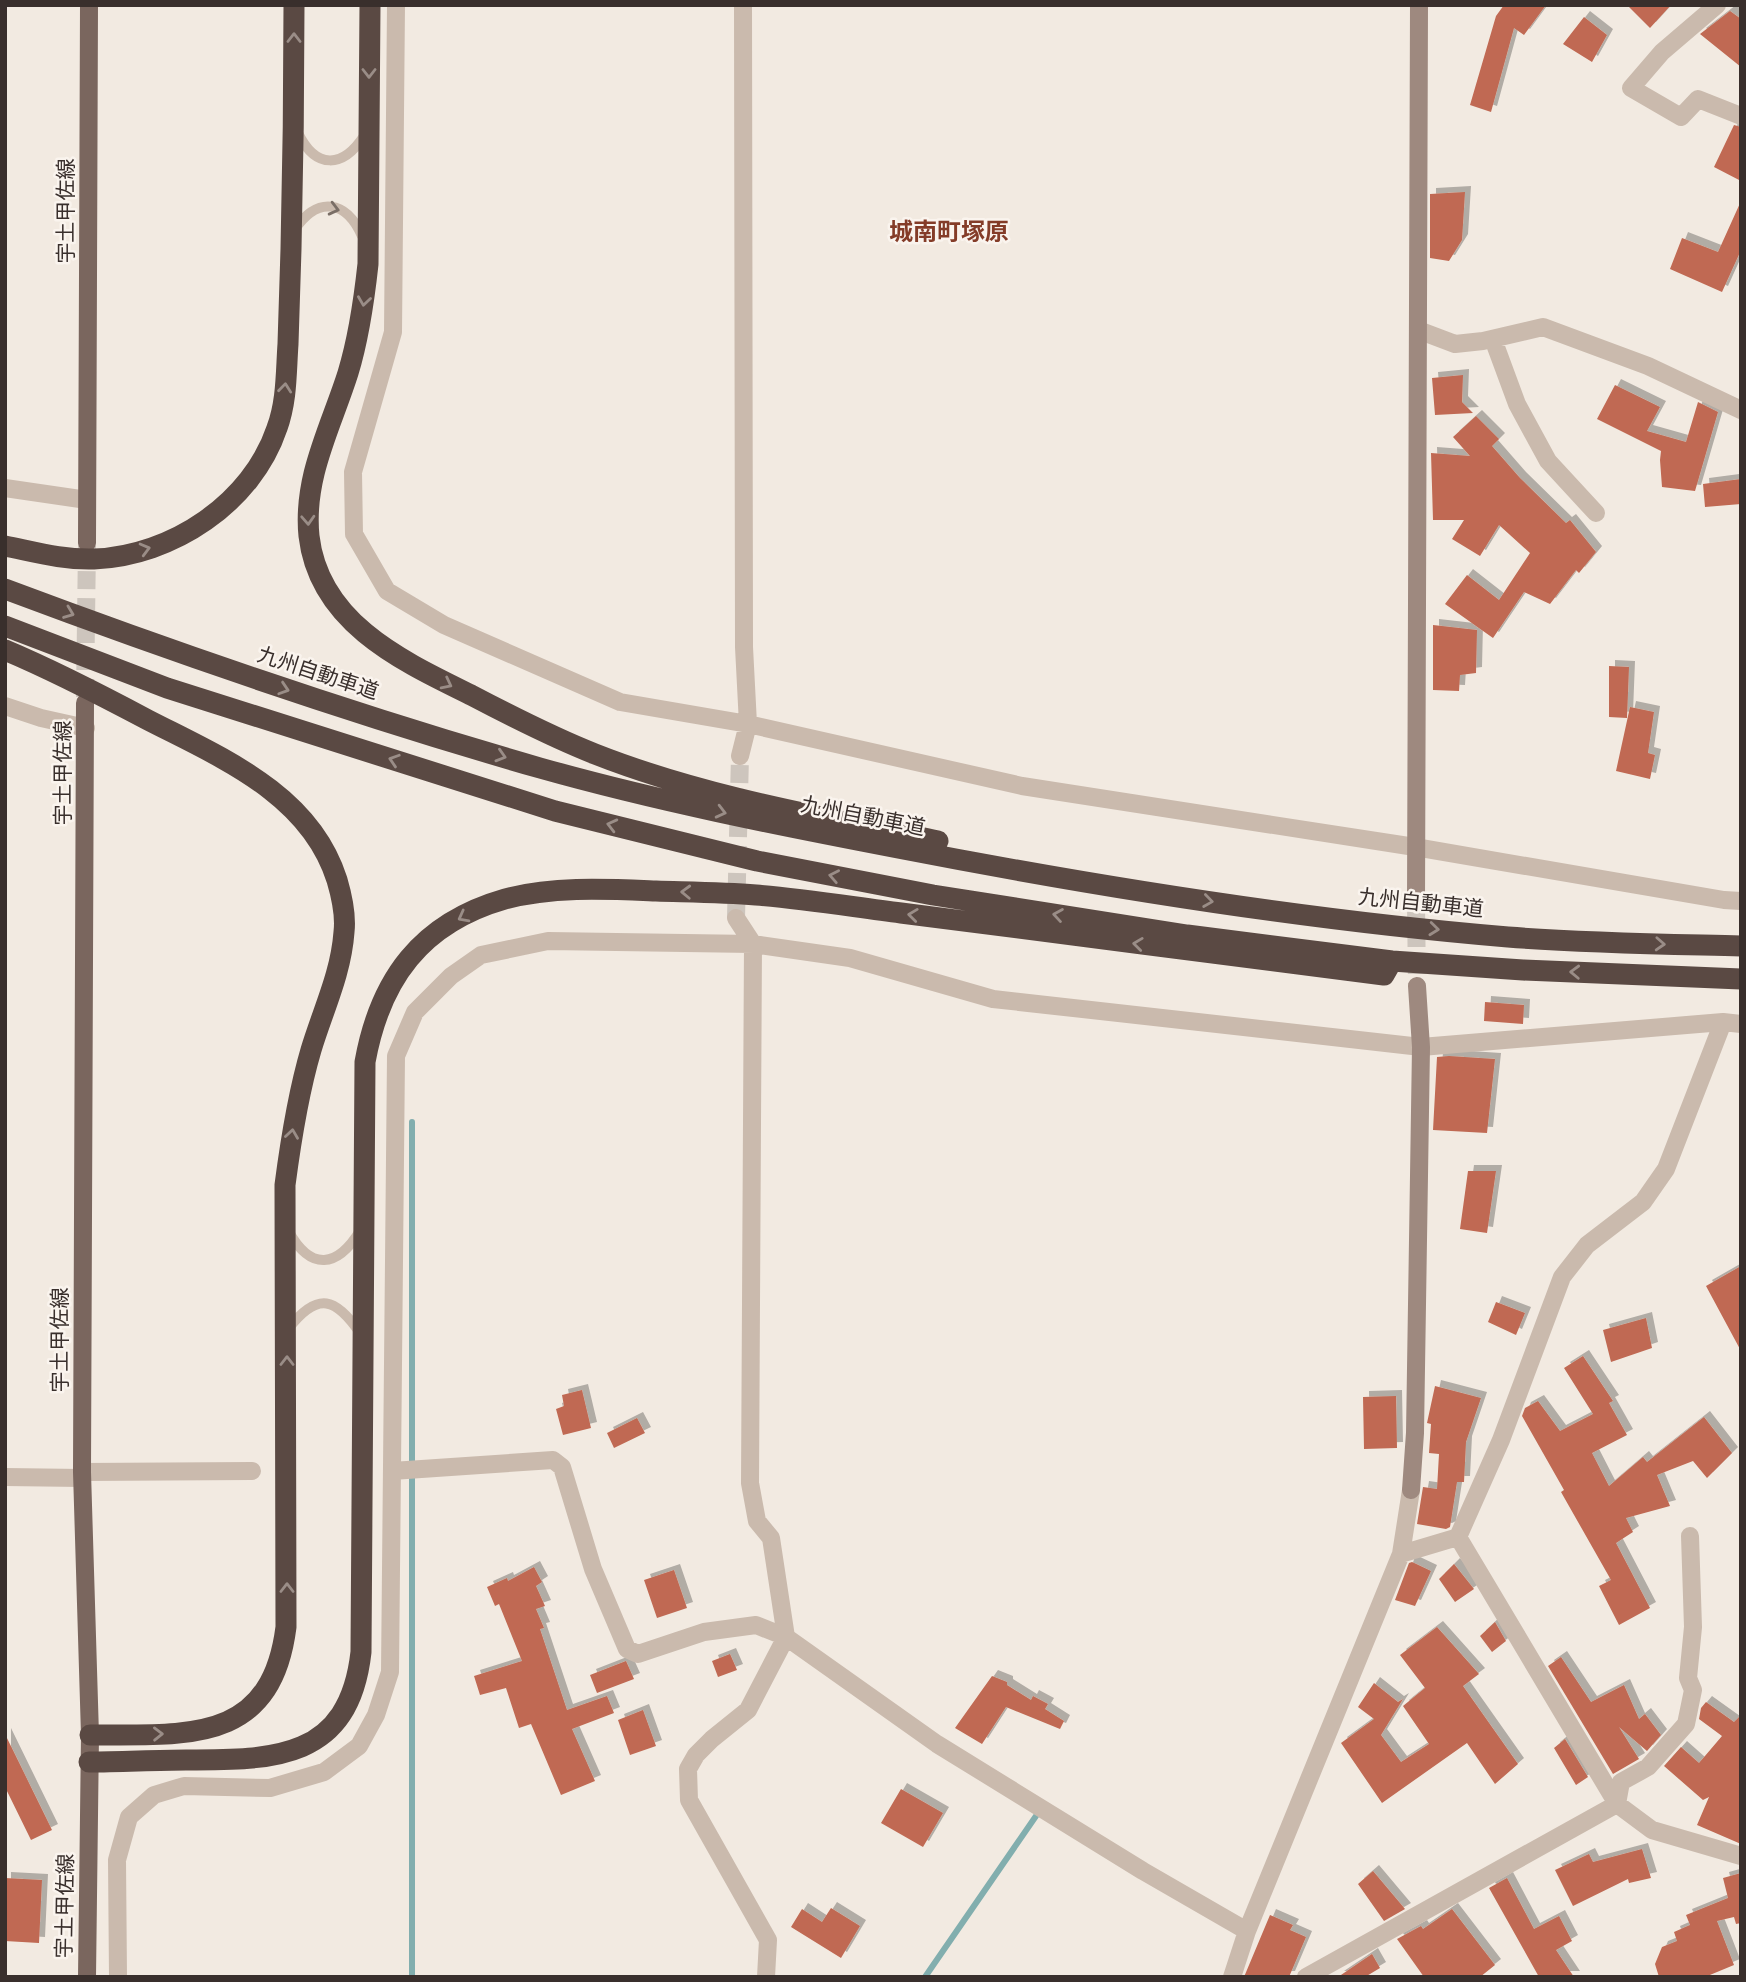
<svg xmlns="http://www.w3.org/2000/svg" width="1746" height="1982" viewBox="0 0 1746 1982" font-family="'Golos Text','Noto Sans JP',sans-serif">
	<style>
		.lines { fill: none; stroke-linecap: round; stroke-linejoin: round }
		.stream { stroke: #82aeae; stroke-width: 6 }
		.building { fill: #c06952; filter: url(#shadow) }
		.street-tunnel { stroke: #cdc5bd; stroke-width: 18; stroke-dasharray: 18 9; stroke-linecap: butt }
		.secondary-tunnel { stroke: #cdc5bd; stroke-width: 18; stroke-dasharray: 18 9; stroke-linecap: butt }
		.primary-tunnel { stroke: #cdc5bd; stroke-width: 18; stroke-dasharray: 18 9; stroke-linecap: butt }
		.lane { stroke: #cabaad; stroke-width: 10 }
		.street { stroke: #cabaad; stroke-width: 18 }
		.secondary { stroke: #9e897f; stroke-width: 18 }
		.primary { stroke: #7a665e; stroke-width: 18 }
		.highway { stroke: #5a4943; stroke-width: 21 }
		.oneway { stroke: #9a8d87 }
		.oneway2 { stroke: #7a6e66 }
		.labels { text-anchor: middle; stroke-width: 5; stroke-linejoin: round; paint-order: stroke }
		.street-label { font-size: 21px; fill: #392f2c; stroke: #faf4ee }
		.quarter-label { font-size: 24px; font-weight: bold; fill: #843c28; stroke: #faf4ee }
	</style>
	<defs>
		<filter id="shadow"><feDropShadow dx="6" dy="-6" stdDeviation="0" flood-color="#0004"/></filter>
	</defs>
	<rect width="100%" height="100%" fill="#f2eae1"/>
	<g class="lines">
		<path class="stream" d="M412,1122V1977
			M925,1977L1036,1816"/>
	</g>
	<path class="building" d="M1504,5H1546L1524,35L1514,28L1491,112L1470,105L1496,16Z
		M1627,5H1671L1650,28Z
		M1730,11L1741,19V67L1700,34Z
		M1584,17L1607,35L1592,62L1563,44Z
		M1734,125L1741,127V181L1714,167Z
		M1465,192L1462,240L1449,261L1430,258V194Z
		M1741,201V250L1722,292L1670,269L1682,238L1718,252Z
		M1463,375L1462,402L1473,413L1435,415L1432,378Z
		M1615,385L1660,407L1647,431L1686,442L1698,402L1718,412L1695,491L1662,487L1660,460L1661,451L1597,419Z
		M1476,416L1499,439L1492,446L1520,478L1566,523L1570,520L1596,552L1579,573L1576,570L1550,604L1524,592L1493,638L1445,604L1467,575L1499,600L1530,553L1499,525L1480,556L1452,539L1464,520H1433L1431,453L1470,456L1453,437Z
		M1741,479V504L1705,507L1703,484Z
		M1433,625L1477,630L1476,673L1460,675L1459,691L1433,690Z
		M1609,666L1629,667L1627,718L1609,717Z
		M1630,707L1654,712L1648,753L1655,755L1650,779L1616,771Z
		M1485,1002L1524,1005L1523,1024L1484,1021Z
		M1449,1056L1495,1059L1487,1133L1433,1130L1437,1057Z
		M1468,1171H1496L1487,1233L1460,1229Z
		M1741,1266V1351L1706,1286Z
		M1496,1302L1525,1313L1516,1335L1488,1322Z
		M1646,1318L1652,1348L1611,1362L1603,1330Z
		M1583,1356L1613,1401L1609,1403L1627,1435L1592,1453L1609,1486L1643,1457L1647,1462L1704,1417L1732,1453L1707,1478L1693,1461L1657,1475L1670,1506L1626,1518L1633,1532L1616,1543L1650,1608L1619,1625L1599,1586L1611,1580L1561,1492L1564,1490L1522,1416L1525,1408L1538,1401L1560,1431L1593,1414L1564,1368Z
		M1435,1386L1481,1398L1466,1442L1464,1482H1457L1450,1527L1446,1529L1417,1524L1423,1487L1437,1489L1439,1454L1429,1453L1431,1424L1427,1423Z
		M582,1390L591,1428L563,1435L556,1409L564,1406L562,1395Z
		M1396,1396L1397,1448L1364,1449L1363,1397Z
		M637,1418L645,1433L614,1448L607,1433Z
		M1412,1562L1431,1571L1415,1606L1395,1600L1409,1563Z
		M1454,1564L1474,1589L1455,1602L1439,1579Z
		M534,1567L542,1582L536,1586L545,1606L536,1609L544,1628L540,1629L567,1710L607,1696L614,1713L572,1729L595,1781L561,1795L531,1724L519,1728L506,1688L480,1695L474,1676L522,1661L499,1604L495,1606L487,1587L507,1578L508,1581Z
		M674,1570L687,1608L657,1618L644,1580Z
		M1495,1622L1506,1641L1492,1652L1480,1636Z
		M1437,1627L1479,1674L1463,1686L1518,1764L1495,1784L1467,1743L1382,1803L1341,1743L1374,1719L1358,1707L1374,1683L1398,1702L1403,1699L1381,1735L1401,1762L1429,1744L1403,1706L1425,1688L1400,1655Z
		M730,1654L737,1670L718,1677L712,1661Z
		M1561,1657L1591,1702L1624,1685L1639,1719L1645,1714L1661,1735L1647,1751L1619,1727L1639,1759L1613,1774L1548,1666Z
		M626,1661L634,1679L597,1693L590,1675Z
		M992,1676L1007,1682V1685L1031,1700L1033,1696L1048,1704L1045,1709L1064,1721L1060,1729L1006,1707L982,1744L955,1728Z
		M1706,1702L1734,1722L1741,1715V1844L1697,1825L1709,1797L1703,1800L1664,1766L1681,1747L1699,1763L1722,1736L1699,1719L1701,1708Z
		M643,1710L656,1746L630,1755L618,1720Z
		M5,1734L52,1830L31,1840L5,1787Z
		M1565,1739L1588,1777L1576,1785L1554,1748Z
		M901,1789L943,1813L923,1847L881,1823Z
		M1642,1849L1651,1878L1629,1883L1628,1879L1573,1906L1555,1870L1589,1854L1593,1862Z
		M1373,1871L1405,1909L1384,1921L1358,1884Z
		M1741,1873V1923L1736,1924L1734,1917L1717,1921L1734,1965L1705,1977H1659L1655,1964L1662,1947L1677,1941L1674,1932L1690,1925L1686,1915L1728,1898L1723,1878Z
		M5,1878L42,1880L39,1943L5,1941Z
		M1507,1878L1534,1929L1559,1916L1572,1941L1556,1950L1574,1977H1539L1489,1888Z
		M831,1908L860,1926L841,1958L791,1927L802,1909L822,1922Z
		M1452,1909L1495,1965L1480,1977H1424L1397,1939L1421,1926L1423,1929Z
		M1270,1915L1293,1925L1290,1930L1306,1937L1289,1977H1244Z
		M1372,1954L1380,1968L1365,1977H1338Z"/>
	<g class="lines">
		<path class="street-tunnel" d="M736,918L740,756"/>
		<path class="secondary-tunnel" d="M1416,902L1417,986"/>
		<path class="primary-tunnel" d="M85,697L87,546"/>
		<path class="lane" d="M298,133C316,170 343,168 364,136
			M295,229C318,196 346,200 362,236
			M289,1232C311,1271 337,1268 360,1231
			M289,1328C318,1291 336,1298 360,1333"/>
		<path class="street" d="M396,5L393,332L353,472L354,534L387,591L444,625L620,702L748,724L1022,786L1415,847L1724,900L1741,901
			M1717,5L1662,52L1631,88L1681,117L1698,99L1741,116
			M1418,330L1455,344L1483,341L1543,327L1648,366L1741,410
			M1493,339L1517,404L1548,461L1596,513
			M5,488L87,500
			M5,706L41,718L86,728
			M740,756L748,724L744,647L743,5
			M736,918L753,944L750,1483L757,1521L771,1538L786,1637L748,1710L712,1739L696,1755L688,1769L689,1800L768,1940L766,1977
			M392,1471L553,1460L562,1467L593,1569L627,1649L638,1654L704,1632L756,1625L786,1637L937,1744L1143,1871L1247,1931
			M82,1472L252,1471
			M5,1477L82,1478
			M1458,1537L1501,1440L1562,1277L1587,1245L1643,1202L1666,1169L1723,1022
			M1458,1537L1617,1804L1652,1830L1741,1856
			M1401,1554L1458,1537
			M118,1977L117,1860L129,1817L154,1795L184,1786L270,1788L324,1772L359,1746L376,1715L390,1672L396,1056L415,1012L451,976L481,955L548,941L753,944L850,958L993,999L1421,1047L1723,1022L1741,1024
			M1232,1977L1247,1931L1401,1554L1411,1490
			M1306,1977L1617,1804L1621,1782L1648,1767L1686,1724L1693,1690L1688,1678L1693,1627L1690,1536"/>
		<path class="secondary" d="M1416,902L1419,5
			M1411,1490L1415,1433L1421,1047L1417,986"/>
		<path class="primary" d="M87,543L89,5
			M85,703L82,1472L90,1735L87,1977"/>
		<path class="highway" d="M370,5L368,264C364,301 359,337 348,373C331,427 303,477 309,536C319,623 402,661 471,695C511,716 552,737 595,754C704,797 823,817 938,841
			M5,546C35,552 63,560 94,559C172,556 252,503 277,428C287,401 286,372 288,344C289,313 290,281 291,249C293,168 294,86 294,5
			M5,589C181,655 359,716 540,768C657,801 778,825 898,848C1099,887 1303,920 1508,937C1585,943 1663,944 1741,946
			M5,626L167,688L555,811L757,861L933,895L1187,935L1392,961L1523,970L1741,979
			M5,650C55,671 101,695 148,720C222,758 310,794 337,880C342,897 346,915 344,932C341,974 323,1010 311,1050C298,1094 291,1139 285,1185L286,1627C271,1746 185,1734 90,1735
			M89,1762C122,1762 154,1760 186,1760C274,1760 349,1760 361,1652L365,1062C380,979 421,923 505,899C553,886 607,889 656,891C689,892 723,892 756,895C805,899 853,907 901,913C1062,934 1223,954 1384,975L1392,961"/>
	</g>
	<defs><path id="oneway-chevron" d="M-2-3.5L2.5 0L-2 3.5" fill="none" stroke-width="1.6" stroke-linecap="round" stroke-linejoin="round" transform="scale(1.75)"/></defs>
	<g class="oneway">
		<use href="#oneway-chevron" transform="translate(294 38) rotate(-90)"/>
		<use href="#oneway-chevron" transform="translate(369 73) rotate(90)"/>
		<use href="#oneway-chevron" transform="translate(364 301) rotate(98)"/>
		<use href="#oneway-chevron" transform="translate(285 388) rotate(-84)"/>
		<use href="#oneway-chevron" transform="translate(308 520) rotate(87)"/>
		<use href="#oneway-chevron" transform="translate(145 549) rotate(-15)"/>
		<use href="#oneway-chevron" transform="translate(69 613) rotate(21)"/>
		<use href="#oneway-chevron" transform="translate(447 684) rotate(27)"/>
		<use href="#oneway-chevron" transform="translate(284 689) rotate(18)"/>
		<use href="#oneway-chevron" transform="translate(501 756) rotate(17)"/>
		<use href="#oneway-chevron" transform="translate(394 760) rotate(-162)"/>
		<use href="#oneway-chevron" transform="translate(721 812) rotate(14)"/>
		<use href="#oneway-chevron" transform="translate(612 825) rotate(-166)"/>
		<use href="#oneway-chevron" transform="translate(834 876) rotate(-169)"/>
		<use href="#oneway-chevron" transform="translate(686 892) rotate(-178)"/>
		<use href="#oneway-chevron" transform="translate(1208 901) rotate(8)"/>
		<use href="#oneway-chevron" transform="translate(913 915) rotate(-173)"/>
		<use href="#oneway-chevron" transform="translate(1058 915) rotate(-171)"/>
		<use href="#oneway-chevron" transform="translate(463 917) rotate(152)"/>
		<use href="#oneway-chevron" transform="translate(1434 929) rotate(6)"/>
		<use href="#oneway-chevron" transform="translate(1138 944) rotate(-173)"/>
		<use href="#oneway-chevron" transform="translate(1660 944) rotate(3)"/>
		<use href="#oneway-chevron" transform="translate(1575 972) rotate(-178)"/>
		<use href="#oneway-chevron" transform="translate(292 1134) rotate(-82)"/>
		<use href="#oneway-chevron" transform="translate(287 1361) rotate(-90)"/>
		<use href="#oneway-chevron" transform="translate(287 1588) rotate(-90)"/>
		<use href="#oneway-chevron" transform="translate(158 1734) rotate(-1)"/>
	</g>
	<use class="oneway2" href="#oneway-chevron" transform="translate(334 209) rotate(14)"/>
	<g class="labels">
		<g class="street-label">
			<text transform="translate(66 211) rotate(-90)" y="7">宇土甲佐線</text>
			<text transform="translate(318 673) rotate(18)" y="7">九州自動車道</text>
			<text transform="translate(63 773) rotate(-90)" y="7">宇土甲佐線</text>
			<text transform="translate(863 816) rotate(11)" y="7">九州自動車道</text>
			<text transform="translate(1421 903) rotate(6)" y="7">九州自動車道</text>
			<text transform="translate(60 1340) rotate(-90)" y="7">宇土甲佐線</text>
			<text transform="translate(65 1906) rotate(-89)" y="7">宇土甲佐線</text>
		</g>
		<g class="quarter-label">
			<text x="949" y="240">城南町塚原</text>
		</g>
	</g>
	<rect width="1746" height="1982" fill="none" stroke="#392f2c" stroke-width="14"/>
</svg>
